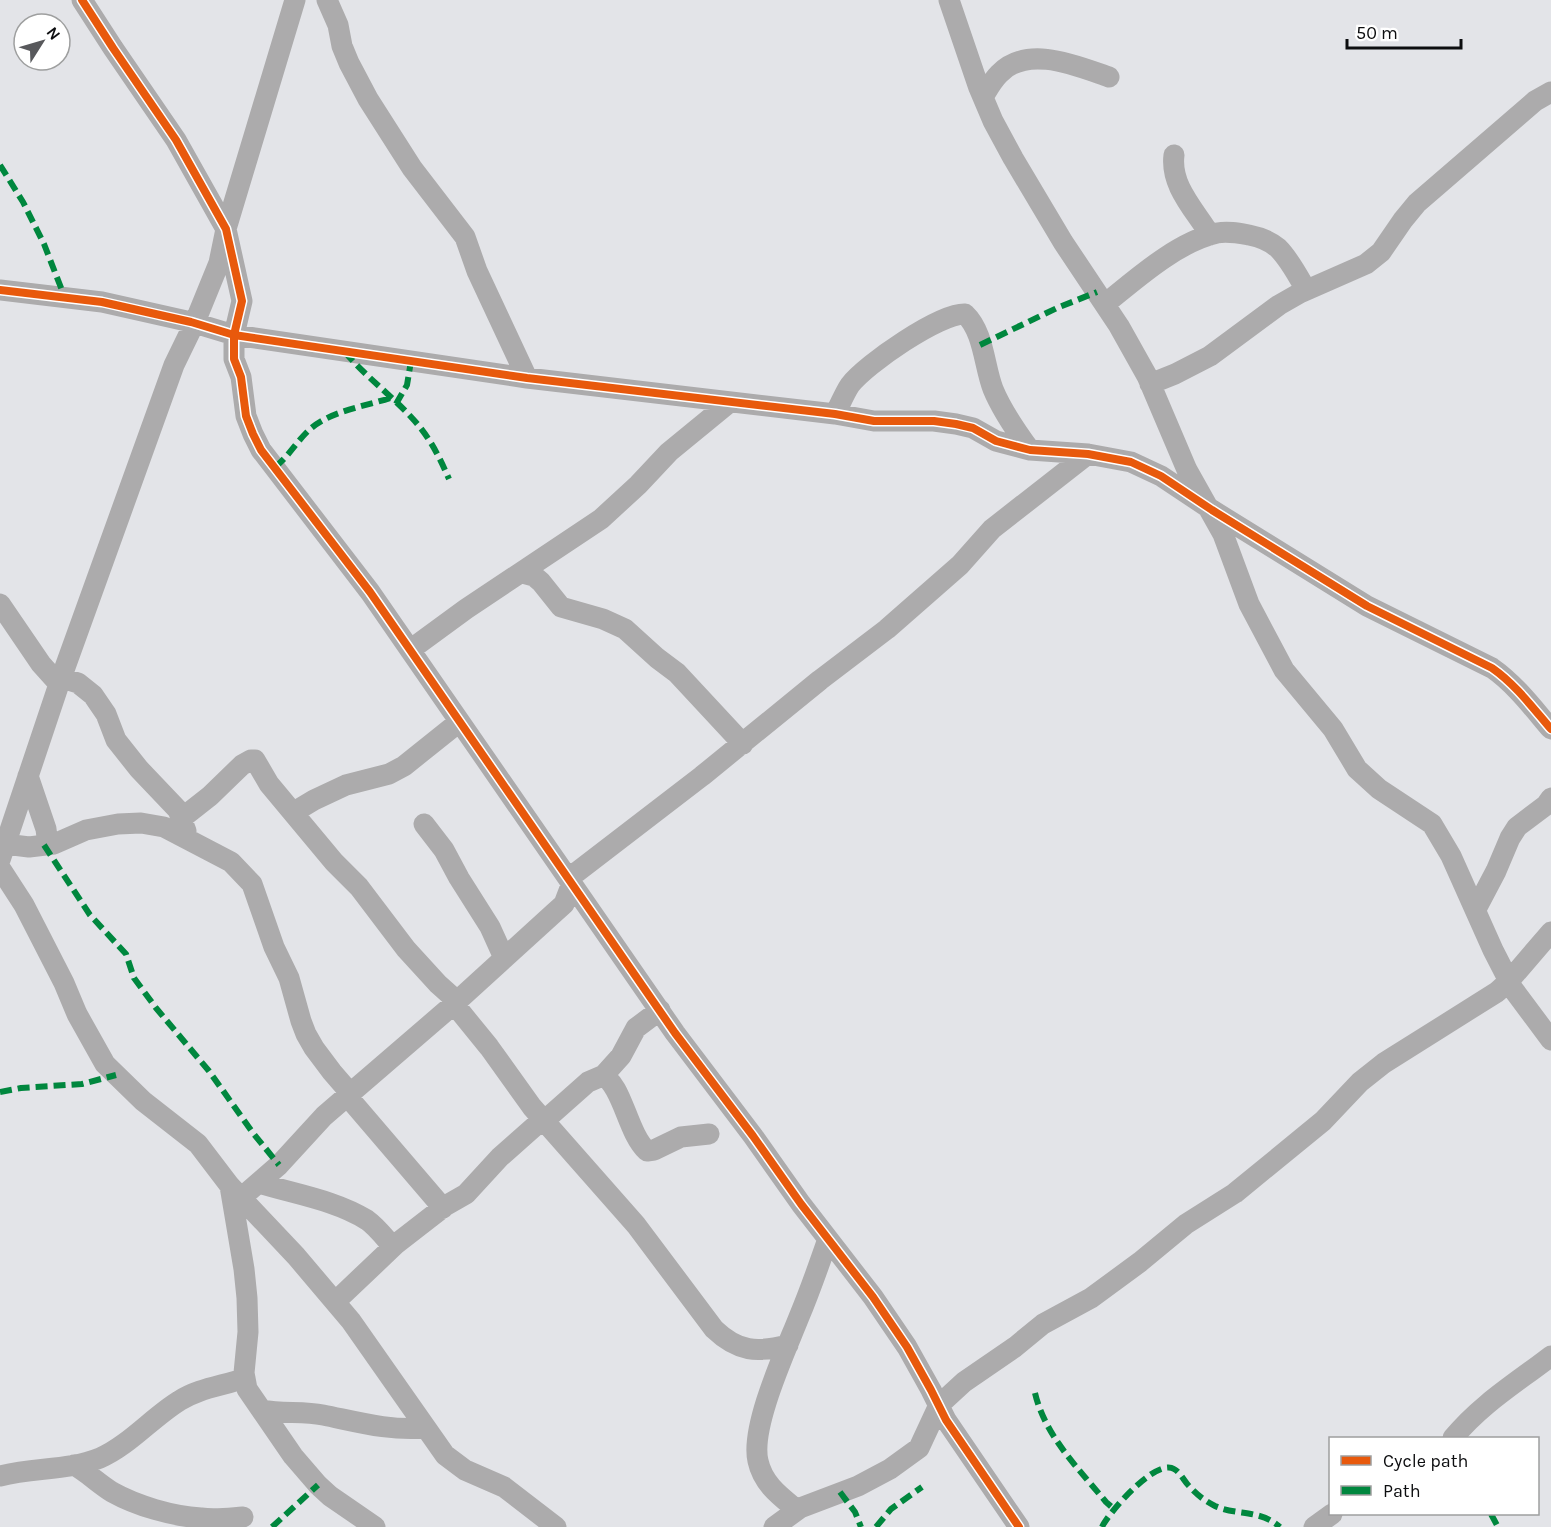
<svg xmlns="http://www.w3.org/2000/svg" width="1551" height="1527" viewBox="0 0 1551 1527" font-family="Karla,sans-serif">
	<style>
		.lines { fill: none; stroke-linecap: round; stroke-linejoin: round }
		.minor { stroke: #acabac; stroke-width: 21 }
		.quiet { stroke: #00873e; stroke-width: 6; stroke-dasharray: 12 6; stroke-linecap: butt }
		.cycleway-casing { stroke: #fff; stroke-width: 11 }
		.cycleway { stroke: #e8590c; stroke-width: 8 }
	</style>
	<rect width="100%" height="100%" fill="#e3e4e8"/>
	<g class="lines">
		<path class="minor" d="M82,0L113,48L176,140L226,229L242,301L234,335V359L241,377L246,416L253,434L261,450L370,592L675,1033L753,1136L801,1204L873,1297L907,1347L931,1390L946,1420L1019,1527
			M327,0L338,25L342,46L349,63L368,99L412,168L465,237L477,271L527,378
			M949,0L979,88L993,121L1013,158L1063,242L1119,326L1147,376L1187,470L1223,534L1249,604L1284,670L1333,729L1357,769L1379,789L1432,824L1451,856L1493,950L1513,989L1551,1040
			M983,97C988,89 992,81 999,74C1027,44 1077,66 1109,77
			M1174,155C1170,186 1195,210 1210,235
			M0,290L102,302L191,322L234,335L527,378L835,414L874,421H934L956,424L973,428L996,441L1030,450L1088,454L1131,462L1161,476L1212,510L1367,606L1492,668C1515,684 1533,708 1551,729
			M1105,304C1136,279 1177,242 1217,233C1228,231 1238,233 1249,235C1259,237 1270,241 1278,248C1290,260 1298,276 1306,290
			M1150,384L1175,374L1210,356L1279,305L1300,293L1366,264L1381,252L1403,220L1417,203L1535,101L1551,92
			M835,414C840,405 844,394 850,385C866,364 940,313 965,314C984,332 984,366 993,389C1002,411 1016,431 1030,450
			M523,573L534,576L541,582L561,607L603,619L625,629L657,658L677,673L743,744
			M0,604L41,664L59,684
			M410,650L466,609L601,519L638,485L669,452L730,402
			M62,678L78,683L93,695L106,714L116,740L139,769L178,810L186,831
			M28,776L46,829L48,845
			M294,812L314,800L346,785L389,774L404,766L459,722
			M182,818L210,796L242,765L251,760H255L269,784L334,862L359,887L406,949L438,984L457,1001
			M424,824L444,850L459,878L490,927L504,958
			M5,844L29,847L54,844L86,830L118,824L141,823L164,827L231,862L252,884L274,947L289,978L301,1021L306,1034L314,1048L332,1072L351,1094
			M0,860L59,684L174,365L191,330V322L197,317L219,263L226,229L295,0
			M0,868L24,905L64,983L77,1014L105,1064L143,1101L198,1144L230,1186L296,1256L351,1321L445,1455L465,1470L504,1487L556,1527
			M567,877L577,872L702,776L820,680L887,629L960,565L992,529L1088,454
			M1476,909L1496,871L1510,838L1517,827L1546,805L1551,798
			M454,1004L489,1047L532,1107L636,1225L714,1329C738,1352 757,1353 788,1345
			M603,1076L621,1056L636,1028L660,1010
			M348,1097L443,1208
			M544,1121L588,1082L602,1076C622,1082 627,1133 647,1151L654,1150L681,1137L709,1134
			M259,1183C294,1194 335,1200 367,1220C377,1227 385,1238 393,1247
			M230,1186L244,1269L247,1298L248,1332L244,1373L247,1389L293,1456L318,1485L330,1496L375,1527
			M241,1198L279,1165L324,1116L454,1004L554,913L564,904L572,883
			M335,1302L396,1244L445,1206L466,1194L500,1157L543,1119
			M262,1410C282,1414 303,1411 323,1415C358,1422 389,1431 425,1428
			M1453,1438C1481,1404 1516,1383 1551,1356
			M74,1465C88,1473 99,1484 112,1492C137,1506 172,1516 201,1518C215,1520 229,1518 243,1517
			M0,1476C33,1467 68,1471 100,1458C128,1446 153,1417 179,1401C199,1388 223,1386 245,1378
			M797,1510C780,1496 763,1484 758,1461C750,1427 786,1350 799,1317C810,1291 819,1265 828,1239
			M774,1527L800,1508L858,1486L890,1469L919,1448L939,1405L964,1382L1015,1347L1043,1324L1091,1298L1140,1262L1186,1224L1235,1193L1323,1121L1360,1082L1384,1063L1497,992L1509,981L1551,932
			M1314,1527L1332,1514"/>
		<path class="quiet" d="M0,165L23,202L44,244L65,298
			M980,345L1057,308L1097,292
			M345,352C365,376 391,395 412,418C429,436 439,456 449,479
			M396,404L407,385L411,361
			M275,467C288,457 295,444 307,432C328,411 363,407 390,398
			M44,845L90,915L126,954L134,978L156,1008L209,1071L253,1133L279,1165
			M0,1092L21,1088L82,1084L116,1075
			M1035,1393C1045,1436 1079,1469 1106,1502L1114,1509
			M840,1492L855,1512L861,1527
			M1491,1514L1498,1527
			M272,1527L318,1485
			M876,1527L891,1509L922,1487
			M1102,1527C1109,1512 1156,1458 1174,1469C1181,1473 1184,1481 1189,1486C1197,1495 1205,1501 1215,1506C1238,1516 1259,1509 1280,1527"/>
		<defs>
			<path id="cycleway" d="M82,0L113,48L176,140L226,229L242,301L234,335V359L241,377L246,416L253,434L261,450L370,592L675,1033L753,1136L801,1204L873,1297L907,1347L931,1390L946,1420L1019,1527
				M0,290L102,302L191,322L234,335L527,378L835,414L874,421H934L956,424L973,428L996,441L1030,450L1088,454L1131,462L1161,476L1212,510L1367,606L1492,668C1515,684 1533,708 1551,729"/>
		</defs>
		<use href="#cycleway" class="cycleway-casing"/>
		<use href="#cycleway" class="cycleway"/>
	</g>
	<rect x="1329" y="1437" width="210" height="78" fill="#ffffff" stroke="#9e9f9f" stroke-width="1.5"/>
	<rect x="1341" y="1456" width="30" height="9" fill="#e8590c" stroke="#9e9f9f" stroke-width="1.5"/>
	<text x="1383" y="1467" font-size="18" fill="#0d0e10">Cycle path</text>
	<rect x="1341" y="1486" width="30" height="9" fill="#00873e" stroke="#9e9f9f" stroke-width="1.5"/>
	<text x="1383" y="1497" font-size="18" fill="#0d0e10">Path</text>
	<g transform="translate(42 42) rotate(53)"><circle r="28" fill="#ffffff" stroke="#9e9f9f" stroke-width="1.5"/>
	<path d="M0-4.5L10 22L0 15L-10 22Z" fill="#58595c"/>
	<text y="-9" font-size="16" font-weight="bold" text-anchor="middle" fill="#0d0e10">N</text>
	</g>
	<path d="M1347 39v9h114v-9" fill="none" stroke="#0d0e10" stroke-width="3"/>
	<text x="1356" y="39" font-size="18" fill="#0d0e10" stroke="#ffffff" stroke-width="4.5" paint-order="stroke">50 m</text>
</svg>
